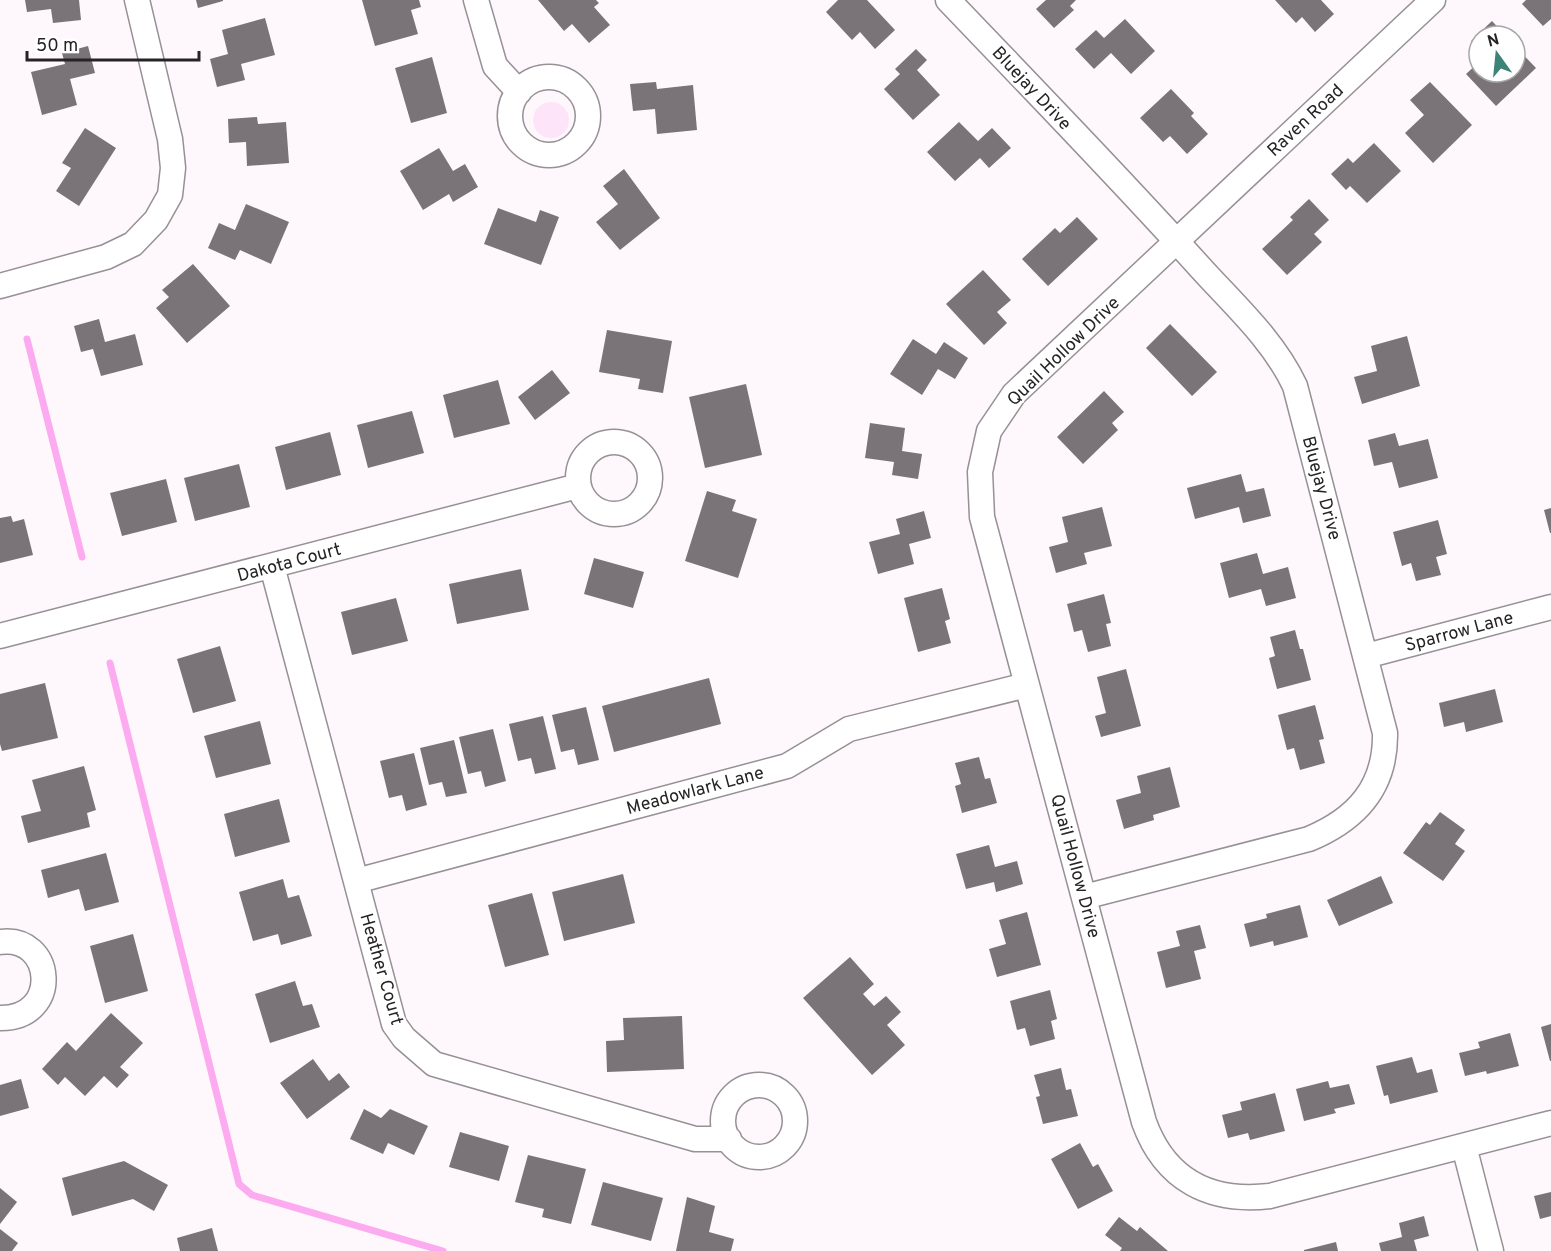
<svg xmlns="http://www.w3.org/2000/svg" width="1551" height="1251" viewBox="0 0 1551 1251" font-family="Overpass,sans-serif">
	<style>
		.green { fill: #fde4f8 }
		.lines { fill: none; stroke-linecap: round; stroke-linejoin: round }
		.stream { stroke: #fcabf0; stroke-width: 7 }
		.building { fill: #7a7378 }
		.minor-casing { stroke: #979096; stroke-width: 27 }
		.minor { stroke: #fff; stroke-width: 24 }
		.labels { text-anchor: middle; stroke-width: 4.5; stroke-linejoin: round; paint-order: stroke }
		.street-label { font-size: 18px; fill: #262325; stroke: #fff }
	</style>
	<rect width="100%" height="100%" fill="#fef8fd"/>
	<path class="green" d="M533 120a18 18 0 1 1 36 0a18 18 0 1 1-36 0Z"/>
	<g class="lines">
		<path class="stream" d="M27,339L82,557
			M110,663L239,1184L252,1195L443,1251"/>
	</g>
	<path class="building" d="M25,0H79L81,20L53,23L51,9L27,12Z
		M196,0H223V1L198,8Z
		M362,0H419L421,7L411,10L418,34L375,46Z
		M538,0H596L599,3L594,7L610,25L589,43L572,24L564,31Z
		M838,0H867L895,30L875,49L860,32L852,40L826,12Z
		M1046,0H1076L1070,6L1074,10L1054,28L1036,9Z
		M1275,0H1321L1334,14L1315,32L1302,17L1296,23Z
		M1526,0H1551V19L1543,26L1522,4Z
		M265,18L275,55L241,64L245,80L217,87L210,59L228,54L222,30Z
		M1125,19L1155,51L1131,74L1111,53L1094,69L1075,49L1096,30L1104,38Z
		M1492,21L1506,36H1479V49L1471,41Z
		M88,46L95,73L70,79L77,105L42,115L31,72L65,64L62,53Z
		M1515,46L1536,68L1496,106L1466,74L1479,62V72H1515Z
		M916,49L927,60L917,70L940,95L913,120L884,89L900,74L895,69Z
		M432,57L447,113L411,123L395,68Z
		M656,82L657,89L693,85L697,130L657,134L655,109L633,111L630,84Z
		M1430,82L1472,125L1433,163L1405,133L1424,115L1410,100Z
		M1171,89L1194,113L1191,116L1208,134L1187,154L1170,136L1163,142L1140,118Z
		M257,117L258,124L286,122L289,163L247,166L246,142L229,143L228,119Z
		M959,122L978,141L992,128L1011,148L989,168L980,158L955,181L927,152Z
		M85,128L116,148L79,206L56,191L71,168L62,163Z
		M1374,143L1401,171L1367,203L1350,186L1346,190L1331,174L1348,158L1353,163Z
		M439,148L453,171L465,164L478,187L453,202L449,194L423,210L400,171Z
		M624,169L660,218L620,250L596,222L618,204L603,186Z
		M1309,199L1329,220L1314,234L1322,242L1287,275L1262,249L1293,220L1290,217Z
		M246,204L289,222L271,264L240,250L235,260L208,248L219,223L235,230Z
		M498,208L536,222L540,210L559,217L541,265L484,244Z
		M1077,217L1098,239L1048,286L1022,259L1055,228L1060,233Z
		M193,264L230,306L187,343L156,308L169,297L162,290Z
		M983,270L1011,300L997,312L1007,323L984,345L946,304Z
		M99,319L105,342L135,334L143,365L101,376L93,349L81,352L74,326Z
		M1170,324L1217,372L1192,396L1146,348Z
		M607,330L672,341L663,393L638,389L640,379L599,372Z
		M1407,336L1420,386L1362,404L1354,377L1377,371L1371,346Z
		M913,339L936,354L944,342L968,358L955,379L938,369L922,395L890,374Z
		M552,370L570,393L535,420L518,397Z
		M498,380L510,424L454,438L443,395Z
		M746,384L762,455L705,468L689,397Z
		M1104,391L1124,412L1112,423L1118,430L1083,464L1057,437Z
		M412,411L424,453L368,468L357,425Z
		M870,423L905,428L902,451L922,454L918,479L892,475L894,462L865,458Z
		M330,432L341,475L286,490L275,447Z
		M1395,433L1399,446L1428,439L1438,478L1399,488L1392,462L1374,466L1368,440Z
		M239,464L250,507L195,521L184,478Z
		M1241,474L1246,492L1264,488L1271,516L1243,523L1239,507L1195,519L1187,488Z
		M166,479L177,522L122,536L110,493Z
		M707,491L736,500L732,511L757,519L738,578L685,561Z
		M1102,507L1112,546L1084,553L1087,564L1056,573L1049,547L1068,542L1062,517Z
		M1551,508V533H1550L1544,510Z
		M924,511L931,538L909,544L914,564L878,574L869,542L900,534L896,519Z
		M11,516L13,522L24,519L33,555L0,563V518Z
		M1438,520L1447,554L1436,557L1441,575L1416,581L1411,563L1402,566L1393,532Z
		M1257,553L1263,574L1288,567L1296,598L1266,606L1261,589L1229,598L1220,563Z
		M594,558L644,572L633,608L584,594Z
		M521,569L529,610L457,624L449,584Z
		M942,588L950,619L945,621L951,643L918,652L904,598Z
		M1104,594L1111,623L1106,624L1111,646L1088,652L1082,630L1074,632L1067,604Z
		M396,598L408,641L352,655L341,612Z
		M1295,630L1300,649H1303L1311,680L1277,689L1269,658L1275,656L1270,637Z
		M220,646L236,701L193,713L177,659Z
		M1126,669L1141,726L1101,737L1095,716L1106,713L1097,677Z
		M709,678L721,724L614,752L602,706Z
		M45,683L58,738L2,751L0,744V694Z
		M1495,689L1503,722L1466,732L1464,722L1444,727L1439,703Z
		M1315,705L1324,739L1319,740L1325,763L1300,770L1294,748L1287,750L1278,715Z
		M586,707L599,760L578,765L574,749L561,752L552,715Z
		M543,716L556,769L535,774L531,758L518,761L509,724Z
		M260,721L271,764L216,778L204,736Z
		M493,729L506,781L485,787L481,771L468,774L459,737Z
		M454,740L467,793L446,797L442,782L429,785L420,748Z
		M414,753L427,805L406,811L402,795L389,798L380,761Z
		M979,757L985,779L990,778L997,803L962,813L955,786L961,784L955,763Z
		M84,766L96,810L87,813L90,827L28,843L21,816L41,811L32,780Z
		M1170,767L1180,807L1153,815L1154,820L1124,829L1116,800L1141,793L1137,776Z
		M279,799L290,842L235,857L224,814Z
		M1440,812L1465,830L1455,844L1465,851L1443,881L1403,853L1426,822L1430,825Z
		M989,845L995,867L1017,861L1023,884L996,892L994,882L966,889L956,854Z
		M106,853L119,902L85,911L79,889L48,898L41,870Z
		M623,874L635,923L564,941L552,892Z
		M1381,876L1393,903L1339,926L1327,900Z
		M283,879L288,898L299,895L312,936L281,945L278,934L253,941L239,892Z
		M532,893L549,955L505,967L488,905Z
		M1300,905L1308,937L1274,946L1273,941L1250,947L1244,924L1267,918L1266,914Z
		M1027,912L1041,965L997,977L989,949L1006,944L999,920Z
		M1200,925L1206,948L1194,951L1201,979L1166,988L1157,952L1180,946L1176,931Z
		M133,934L148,991L105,1003L90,946Z
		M850,957L874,984L863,994L874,1006L886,996L901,1012L887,1025L905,1045L872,1075L803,998Z
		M295,981L303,1006L312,1004L320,1027L270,1043L255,994Z
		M1050,990L1057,1019L1051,1021L1055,1039L1030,1046L1025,1028L1017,1030L1010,1001Z
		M111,1013L143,1043L120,1067L129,1075L117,1088L104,1076L85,1096L65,1077L58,1085L42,1069L67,1042L76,1051Z
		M682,1016L684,1069L607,1072L606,1041L624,1040L623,1018Z
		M1551,1024V1061H1550L1541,1027Z
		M1510,1033L1519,1066L1487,1074L1486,1071L1465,1076L1459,1053L1480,1048L1478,1042Z
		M1412,1057L1417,1073L1432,1069L1438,1092L1390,1104L1388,1095L1384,1096L1376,1066Z
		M313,1059L329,1081L339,1073L350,1087L307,1119L280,1083Z
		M1061,1068L1066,1090L1071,1089L1078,1116L1043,1124L1036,1097L1040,1096L1034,1075Z
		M21,1079L29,1108L0,1116V1085Z
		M1328,1081L1330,1088L1349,1084L1355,1104L1334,1109L1336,1113L1304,1121L1296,1089Z
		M1275,1093L1285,1131L1250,1140L1248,1133L1228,1138L1222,1115L1242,1110L1240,1102Z
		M364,1109L381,1118L390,1109L428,1126L414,1155L388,1143L383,1154L350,1139Z
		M460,1132L509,1146L499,1181L449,1167Z
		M1080,1143L1093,1167L1098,1164L1113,1191L1078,1209L1051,1159Z
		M528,1155L586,1169L571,1224L542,1217L544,1209L515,1202Z
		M124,1161L168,1185L154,1211L133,1199L72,1216L62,1178Z
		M603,1182L663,1198L651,1241L591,1225Z
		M0,1188L17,1202L0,1224Z
		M1551,1192V1216L1540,1219L1534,1196Z
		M687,1197L715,1206L709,1232L734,1239L731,1251H676Z
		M1424,1216L1429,1236L1414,1240L1417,1251H1381L1379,1243L1402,1237L1399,1223Z
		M1119,1217L1137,1231L1140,1227L1168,1251H1120L1122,1248L1105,1235Z
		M212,1228L218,1251H180L177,1238Z
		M0,1229L18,1243L12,1251H0Z
		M1336,1242L1338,1251H1304V1250Z"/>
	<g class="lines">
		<defs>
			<path id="minor" d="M476,0L495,66L519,92
				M948,0C1032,88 1117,175 1198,265C1232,303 1273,339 1295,386L1385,733C1386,787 1357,819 1309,839L1084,897
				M1433,0L1014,394L989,431L980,472L982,517L1144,1122C1165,1180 1210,1203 1270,1196L1551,1123
				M510 116a39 39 0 1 1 78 0a39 39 0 1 1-78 0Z
				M0,286L106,257L133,244L156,220L170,195L173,168L170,139L137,0
				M578 478a36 36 0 1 1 72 0a36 36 0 1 1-72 0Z
				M272,566L394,1024L404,1038L434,1064L695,1139H729
				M0,636L578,486
				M1366,656L1551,607
				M356,881L787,766L849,729L1027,685
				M0,942C54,934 62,1019 0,1018
				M723 1121a36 36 0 1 1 72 0a36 36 0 1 1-72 0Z
				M1464,1146L1491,1251"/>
		</defs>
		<use href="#minor" class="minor-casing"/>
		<use href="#minor" class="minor"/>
	</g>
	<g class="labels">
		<g class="street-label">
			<text transform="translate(1032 88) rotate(47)" y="6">Bluejay Drive</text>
			<text transform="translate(1305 120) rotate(-43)" y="6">Raven Road</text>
			<text transform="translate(1063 351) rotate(-44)" y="6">Quail Hollow Drive</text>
			<text transform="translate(1322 488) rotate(75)" y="6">Bluejay Drive</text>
			<text transform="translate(289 562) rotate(-15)" y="6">Dakota Court</text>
			<text transform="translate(1459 631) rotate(-15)" y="6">Sparrow Lane</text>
			<text transform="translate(695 790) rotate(-15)" y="6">Meadowlark Lane</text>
			<text transform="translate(1076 866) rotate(75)" y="6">Quail Hollow Drive</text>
			<text transform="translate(382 969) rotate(74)" y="6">Heather Court</text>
		</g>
	</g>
	<g transform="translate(1497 54) rotate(345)"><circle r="28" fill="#ffffff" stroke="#a8a7a8" stroke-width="1.5"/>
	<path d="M0-4.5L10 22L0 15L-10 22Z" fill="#3e8378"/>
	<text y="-9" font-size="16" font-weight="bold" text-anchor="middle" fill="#262325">N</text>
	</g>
	<path d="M27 51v9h172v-9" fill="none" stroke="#262325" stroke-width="3"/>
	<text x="36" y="51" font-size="18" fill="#262325" stroke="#ffffff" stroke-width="4.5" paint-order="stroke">50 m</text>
</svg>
